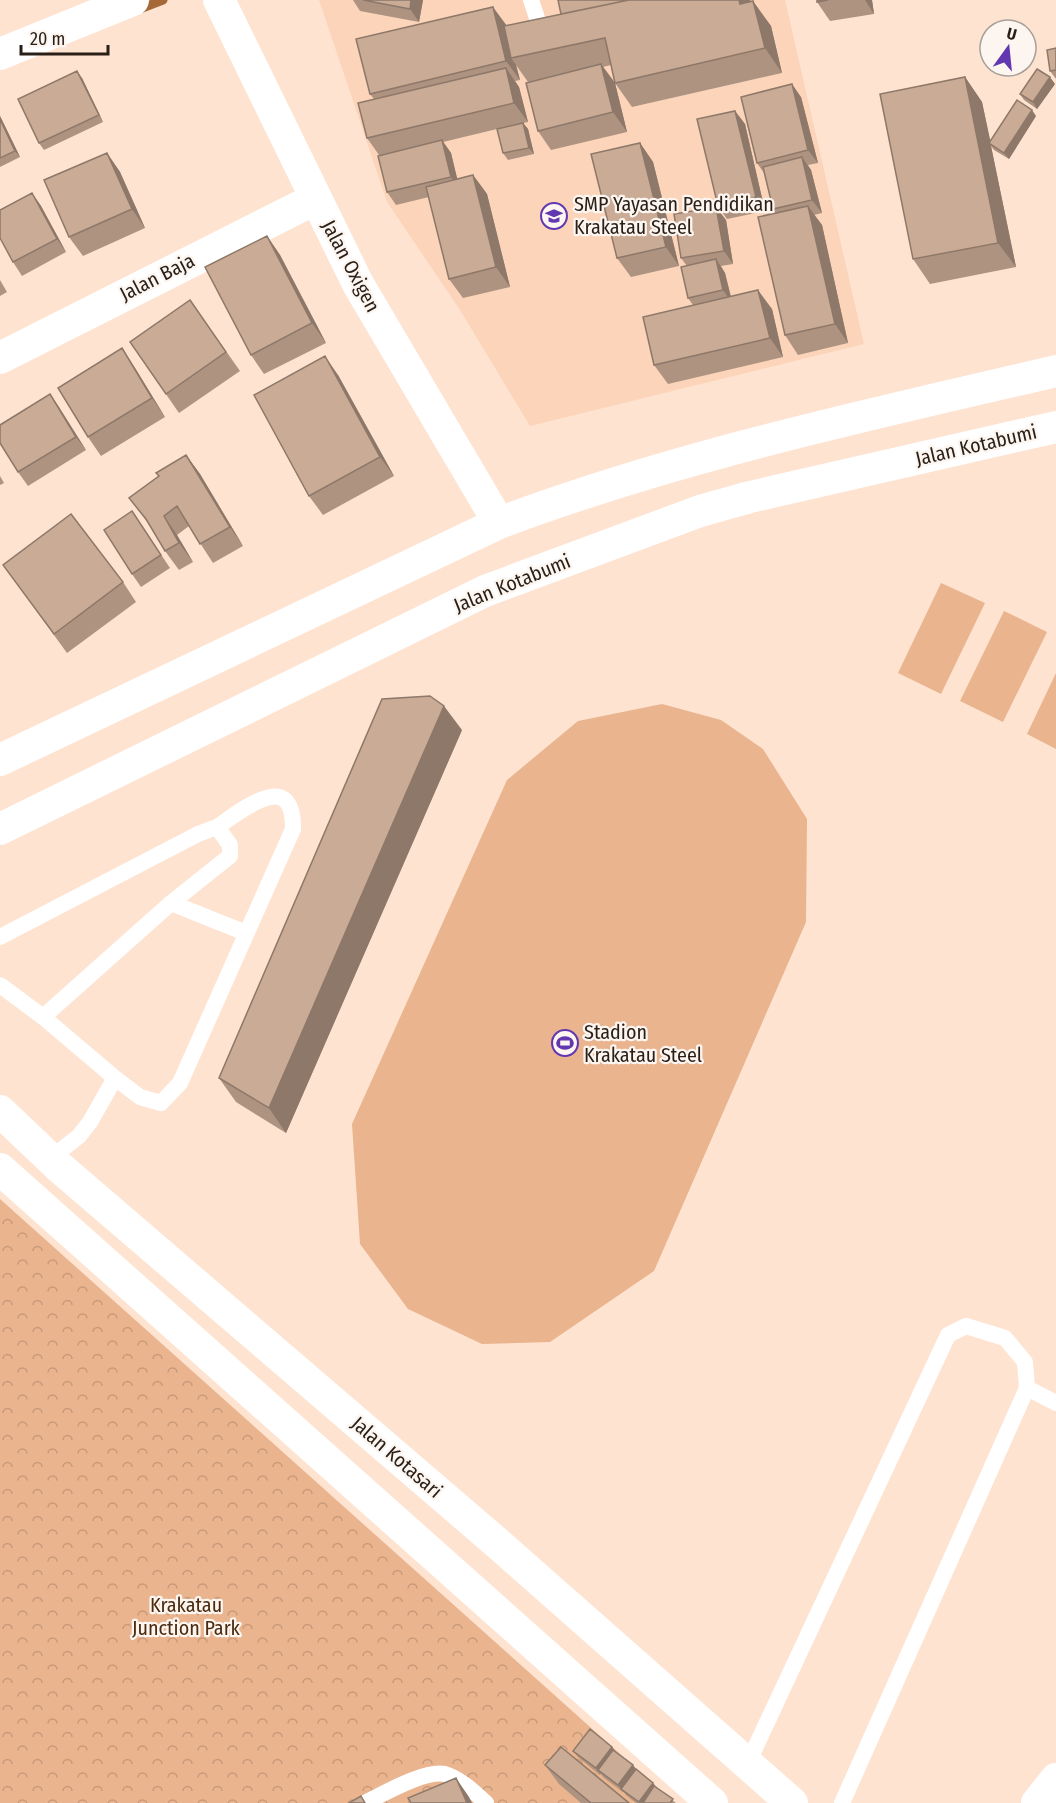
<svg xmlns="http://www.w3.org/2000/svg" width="1056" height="1803" viewBox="0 0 1056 1803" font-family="'Fira Sans Condensed',sans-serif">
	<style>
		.built { fill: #fbd4b9; fill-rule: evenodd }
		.grass { fill: #e9b48e }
		.park { fill: url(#park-crowns) }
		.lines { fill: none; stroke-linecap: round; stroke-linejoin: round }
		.stream { stroke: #a56838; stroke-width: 9 }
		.lane { stroke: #fff; stroke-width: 16 }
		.street { stroke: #fff; stroke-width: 32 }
		.wall { fill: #ae9381 }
		.shaded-wall { fill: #8d7869 }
		.building { fill: #caab96; stroke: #8d7869; stroke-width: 1.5 }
		.labels { text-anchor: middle; stroke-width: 4.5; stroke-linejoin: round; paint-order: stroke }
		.poi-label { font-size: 20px; fill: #2a1f17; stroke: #fcf5f0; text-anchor: start }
		.street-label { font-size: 20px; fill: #2a1f17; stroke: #fcf5f0 }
		.park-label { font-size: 20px; fill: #4c2b0f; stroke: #fcf5f0 }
	</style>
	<defs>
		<pattern id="park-crowns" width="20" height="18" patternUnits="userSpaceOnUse" patternTransform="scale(1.5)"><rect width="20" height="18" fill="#e9b48e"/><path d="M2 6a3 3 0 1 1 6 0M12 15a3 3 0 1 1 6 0" fill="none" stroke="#c89a7a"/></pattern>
	</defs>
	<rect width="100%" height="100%" fill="#fee3d1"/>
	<path class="built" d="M319,0H362L419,22L423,0H785L864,344L530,426L460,310L387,202ZM622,63L782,73L632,107Z"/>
	<path class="grass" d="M941,583L985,603L941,694L898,673Z
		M1004,611L1047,632L1003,722L960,701Z
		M1056,673V749L1027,734Z
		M662,704L721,720L763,749L807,819L806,922L654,1271L550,1342L482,1344L408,1309L360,1244L352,1124L507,780L578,721Z"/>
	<path class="park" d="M0,1199L675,1803H0Z"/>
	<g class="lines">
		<path class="stream" d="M137,10L163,0"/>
		<path class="lane" d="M531,0L537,18
			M171,903L246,933
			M0,937L198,834L217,827L230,845V856L171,903L43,1017
			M0,985L43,1017L115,1078L90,1122L79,1136L50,1159
			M115,1078L140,1097L161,1103L180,1083L293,829C294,767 242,810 217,827
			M1027,1388L1056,1403
			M748,1763L948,1335L966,1326L1005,1338L1025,1362L1027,1388L842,1803
			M365,1803C383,1794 429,1767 448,1775C463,1781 475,1793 486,1803"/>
		<path class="street" d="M219,0L358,284L499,523
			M0,54L133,0
			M0,358L315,199
			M0,760L499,523C680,455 869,415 1056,371
			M0,829L485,591L700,511L750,497L1056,427
			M0,1111L58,1166L496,1542L792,1803
			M0,1169L712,1803
			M1037,1803L1056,1779"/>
	</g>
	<path class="wall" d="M353,0H423L419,22L360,11Z
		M558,0H750L771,26L782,73L632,107L615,83L611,65L603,67L615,83L627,132L551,150L538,131L528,82L516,65L520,80L515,81L519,87L528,122L523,123L528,129L534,154L508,160L503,153L497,129L443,142L451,153L457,179L473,175L487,194L510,287L463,298L449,279L429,197L396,205L387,192L379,155L367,138L374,99L370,94L561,14Z
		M817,0H872L874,14L830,21L817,2Z
		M1056,48V79L1050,71Z
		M965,77L982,102L990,141L1036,116L1009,159L994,150L991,146L1016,267L930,284L913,259Z
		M82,78L103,122L44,150L39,143Z
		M1055,84L1037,109L1024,100L1020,94Z
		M801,97L818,163L808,165L811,170L822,213L814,215L822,225L848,343L798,355L785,335L776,213L773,209L764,173L757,163Z
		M735,111L745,124L765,211L727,219L718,206Z
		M0,116L20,157L0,167Z
		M640,143L653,162L679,266L631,277L617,258Z
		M107,153L120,172L145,228L83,256L69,237Z
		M32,193L41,206L66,252L22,276L13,262Z
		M726,220L733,264L721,266L725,273L731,296L772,309L783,357L668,384L654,365L693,305L688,298L687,266L681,258Z
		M267,236L280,255L326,343L264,374L251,355Z
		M0,280L7,292L0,296Z
		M190,300L240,371L179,413L130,342Z
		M135,368L165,417L101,456L88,437Z
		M338,375L394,476L323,515L309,496Z
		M50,394L86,450L28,486L18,472Z
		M186,455L200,474L243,546L213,563L189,526L177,535L193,562L179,570L165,551L151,527L129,498Z
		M0,476L4,483L0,485Z
		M132,511L170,568L141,587L132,574Z
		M3,565L123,582L136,602L67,653Z
		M462,730L286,1133L236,1102L219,1078Z
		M573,1751L616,1752L653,1783L657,1788L676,1803H636L626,1795L623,1791V1792L603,1777L601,1774L600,1775L578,1757Z
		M545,1765L629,1803H581L559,1784Z"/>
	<path class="shaded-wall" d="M411,0H423L419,22L410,9Z
		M739,0H750L751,2L740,4Z
		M865,0H872L874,14Z
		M753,1L771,26L782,73L765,48Z
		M493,7L507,26L511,58L516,65L520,80L506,61Z
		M601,64L615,83L627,132L613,112Z
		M506,68L519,87L528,122L514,103Z
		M77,71L82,78L103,122L99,115Z
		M965,77L982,102L991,144L989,143L991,146L1016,267L998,243Z
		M1050,77L1055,84L1037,109L1033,102Z
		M792,84L801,97L818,163L808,150Z
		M1032,110L1036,116L1009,159L1004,153Z
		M735,111L745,124L765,211L756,197Z
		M0,116L20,157L15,151L0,119Z
		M523,123L528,129L534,154L529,148Z
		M442,140L451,153L460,190L451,177Z
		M640,143L653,162L679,266L666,247Z
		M107,153L120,172L145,228L132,209Z
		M802,157L811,170L822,213L812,200Z
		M473,175L487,194L510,287L496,267Z
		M32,193L41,206L66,252L57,239Z
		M808,206L822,225L848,343L835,324Z
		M716,207L726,220L733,264L724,251Z
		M267,236L280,255L326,343L312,323Z
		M716,259L725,273L732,303L723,290Z
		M758,290L772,309L783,357L770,338Z
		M122,348L135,368L165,417L152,398Z
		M325,356L338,375L394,476L380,457Z
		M50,394L59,407L86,450L76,437Z
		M186,455L200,474L243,546L230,527Z
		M164,516L177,535L193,562L179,543Z
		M444,706L462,730L286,1133L269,1108Z
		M612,1747L617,1753L598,1770L600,1775L596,1768Z
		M633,1765L638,1772L621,1789L623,1791V1792L618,1785Z
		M456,1778L469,1797L472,1803H467Z
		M653,1783L658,1790L648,1803H640L639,1802Z"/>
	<path class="building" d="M363,0H411L410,9Z
		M558,0H629L561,14Z
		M629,0H739L740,4L753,1L765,48L615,83L605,38L511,58L504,26Z
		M817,0H828L817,2Z
		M493,7L506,61L370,94L356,39Z
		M1056,48V70L1050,71L1047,50Z
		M601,64L613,112L538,131L526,83Z
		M506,68L514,103L367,138L358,103Z
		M1037,69L1050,77L1033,102L1020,94Z
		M77,71L99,115L39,143L18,99Z
		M965,77L998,243L913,259L880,94Z
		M792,84L808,150L757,163L741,97Z
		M1017,100L1032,110L1004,153L989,143Z
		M735,111L756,197L718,206L697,119Z
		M0,119L15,151L0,158Z
		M523,123L529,148L503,153L497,129Z
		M442,140L451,177L387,192L378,156Z
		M640,143L666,247L617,258L591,154Z
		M107,153L132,209L69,237L44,180Z
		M802,157L812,200L773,209L763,167Z
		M473,175L496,267L449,279L426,187Z
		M32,193L57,239L13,262L0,238V210Z
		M808,206L835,324L785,335L758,217Z
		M716,207L724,251L681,258L674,214Z
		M267,236L312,323L251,355L205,267Z
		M716,259L723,290L688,298L681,267Z
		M758,290L770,338L654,365L643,317Z
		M190,300L226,352L166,394L130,342Z
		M122,348L152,398L88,437L58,388Z
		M325,356L380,457L309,496L254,395Z
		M50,394L76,437L18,472L0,443V425Z
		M186,455L230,527L200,544L177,506L164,516L179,543L165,551L146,519L129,498L159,476L156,473Z
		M132,511L161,555L132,574L104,530Z
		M71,514L123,582L54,634L3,565Z
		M430,696L444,706L269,1108L219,1078L382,699Z
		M590,1729L612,1747L596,1768L573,1751Z
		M561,1747L629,1803H591L545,1765Z
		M613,1750L633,1765L618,1785L598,1770Z
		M636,1769L653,1783L639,1802L621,1789Z
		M456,1778L467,1803H411L408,1798Z
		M654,1786L673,1799L670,1803H643Z
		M361,1796L365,1803H349Z"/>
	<defs>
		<symbol id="school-ring" viewBox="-11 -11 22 22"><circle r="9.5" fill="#fcf5f0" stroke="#6138b0" stroke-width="1.5"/><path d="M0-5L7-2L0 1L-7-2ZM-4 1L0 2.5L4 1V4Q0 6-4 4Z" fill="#6138b0"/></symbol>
		<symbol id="stadium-ring" viewBox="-11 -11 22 22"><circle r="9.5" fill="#fcf5f0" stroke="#6138b0" stroke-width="1.5"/><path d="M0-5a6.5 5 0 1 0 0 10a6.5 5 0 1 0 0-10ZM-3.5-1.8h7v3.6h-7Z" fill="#6138b0"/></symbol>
	</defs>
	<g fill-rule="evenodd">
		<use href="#school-ring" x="539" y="201" width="30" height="30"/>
		<use href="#stadium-ring" x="550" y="1028" width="30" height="30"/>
	</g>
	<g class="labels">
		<g class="poi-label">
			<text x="574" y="211">SMP Yayasan Pendidikan<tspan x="574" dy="23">Krakatau Steel</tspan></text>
			<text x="584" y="1039">Stadion<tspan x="584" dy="23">Krakatau Steel</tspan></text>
		</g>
		<g class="street-label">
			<text transform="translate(351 266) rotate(62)" y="7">Jalan Oxigen</text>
			<text transform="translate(157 277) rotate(-27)" y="7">Jalan Baja</text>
			<text transform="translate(976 445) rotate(-13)" y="7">Jalan Kotabumi</text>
			<text transform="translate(512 583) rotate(-22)" y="7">Jalan Kotabumi</text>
			<text transform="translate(397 1457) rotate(41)" y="7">Jalan Kotasari</text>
		</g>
		<g class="park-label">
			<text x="186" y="1612">Krakatau<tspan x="186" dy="23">Junction Park</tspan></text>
		</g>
	</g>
	<g transform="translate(1008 48) rotate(15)"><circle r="28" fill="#fcf5f0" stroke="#a89f99" stroke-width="1.5"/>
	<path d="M0-4.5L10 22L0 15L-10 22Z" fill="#6138b0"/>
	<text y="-9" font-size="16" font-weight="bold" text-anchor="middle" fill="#2a1f17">U</text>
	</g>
	<path d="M21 45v9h87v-9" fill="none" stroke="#2a1f17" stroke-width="3"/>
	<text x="30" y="45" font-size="18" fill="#2a1f17" stroke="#fcf5f0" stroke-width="4.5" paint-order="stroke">20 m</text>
</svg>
